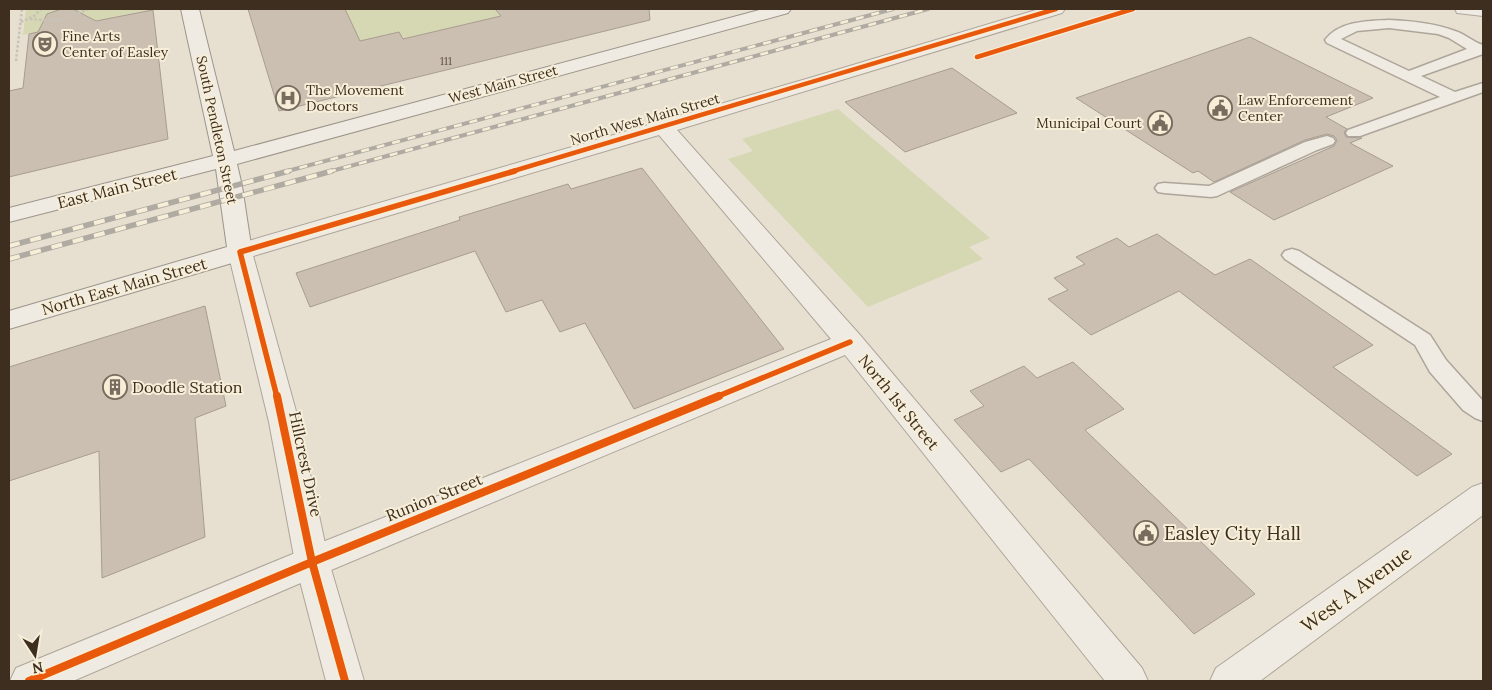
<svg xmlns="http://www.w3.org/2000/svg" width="1492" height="690" viewBox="0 0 1492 690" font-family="Lora,serif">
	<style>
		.green { fill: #d6d7b3 }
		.building { fill: #cbbfb2; stroke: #a89c90 }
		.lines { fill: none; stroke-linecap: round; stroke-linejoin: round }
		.service-casing { stroke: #ada599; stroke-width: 3 }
		.minor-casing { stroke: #ada599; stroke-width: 2 }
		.tertiary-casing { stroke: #ada599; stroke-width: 2 }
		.secondary-casing { stroke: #9c958a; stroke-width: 2 }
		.path { stroke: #c8c2b9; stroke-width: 2.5; stroke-dasharray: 2.5 2; stroke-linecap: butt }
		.service { fill: #efebe3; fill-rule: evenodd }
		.minor { fill: #efebe3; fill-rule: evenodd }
		.tertiary { fill: #efebe3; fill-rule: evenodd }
		.secondary { fill: #efebe3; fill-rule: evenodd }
		.rail-far1-casing { stroke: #afaaa2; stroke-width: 4 }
		.rail-casing { stroke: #afaaa2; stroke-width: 5.5 }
		.rail-far1 { stroke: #f7eed8; stroke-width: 2.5; stroke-dasharray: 8; stroke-linecap: butt }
		.rail { stroke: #f7eed8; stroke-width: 4; stroke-dasharray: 11; stroke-linecap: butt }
		.cycleway-far2-casing { stroke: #f7eed8; stroke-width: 7 }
		.cycleway-far1-casing { stroke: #f7eed8; stroke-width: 9 }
		.cycleway-casing { stroke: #f7eed8; stroke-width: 11 }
		.cycleway-far2 { stroke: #e8590c; stroke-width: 4.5 }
		.cycleway-far1 { stroke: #e8590c; stroke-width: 5.5 }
		.cycleway { stroke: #e8590c; stroke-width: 8 }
		.labels { text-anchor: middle; stroke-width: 4; stroke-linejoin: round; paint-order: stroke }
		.far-number-label { font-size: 11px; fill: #605244 }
		.far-poi-label { font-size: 14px; fill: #3d2e20; stroke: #f7eed8; text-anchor: start }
		.far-street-label { font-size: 14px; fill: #3d2e20; stroke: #f7eed8 }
		.street-label { font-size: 16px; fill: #3d2e20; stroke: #f7eed8 }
		.poi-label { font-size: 16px; fill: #3d2e20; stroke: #f7eed8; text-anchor: start }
		.near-poi-label { font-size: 19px; fill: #3d2e20; stroke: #f7eed8; text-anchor: start }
		.near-street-label { font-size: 19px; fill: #3d2e20; stroke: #f7eed8 }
	</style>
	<rect width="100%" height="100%" fill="#e7e0d1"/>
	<path class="green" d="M26,9H153V10L23,35Z
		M345,9H498L496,10L501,16L403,39L338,46L328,24L350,20Z
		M838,109L990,238L969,247L983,259L868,307L728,159L753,151L742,139Z"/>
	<path class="building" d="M61,9H73L96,21L153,10L168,139L9,177V91L23,88L29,34L38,32L47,14Z
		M248,9H345L360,41L399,32L403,39L501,16L495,9H649L650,20L279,111Z
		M1250,37L1373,98L1326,117L1347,129L1344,132L1346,137L1362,138L1350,143L1393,166L1274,220L1230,192L1334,146L1337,140L1334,136L1327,134L1305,140L1214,182L1198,171L1193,173L1076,98Z
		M952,68L1017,113L905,152L845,102Z
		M642,168L784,349L634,409L585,323L560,332L542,300L506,312L475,251L310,307L296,273L460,220L459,217L568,184L571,189Z
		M1157,234L1215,275L1250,259L1373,345L1333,367L1452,454L1417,476L1179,291L1091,335L1048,299L1068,290L1054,278L1085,264L1076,257L1117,238L1129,247Z
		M205,306L226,406L195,418L205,537L102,578L99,451L9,481V367Z
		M1073,362L1124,409L1085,430L1255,594L1194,634L1029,459L1001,472L954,420L984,406L970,391L1024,366L1037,378Z"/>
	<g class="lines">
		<defs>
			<path id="service" d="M1389,20C1411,21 1434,23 1455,31C1465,34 1473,42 1483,45V54L1421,76L1455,92L1483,83V92L1360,136H1348L1346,133L1348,130L1440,97L1327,43L1325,40C1339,21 1367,21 1389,20ZM1389,28L1438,34L1449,38L1467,49L1409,71L1341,39L1357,31Z
				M1327,136L1333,138L1335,141L1333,144L1317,150L1217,196L1211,197L1164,193L1158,192L1155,188L1158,184L1164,183L1209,186L1305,142Z
				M1292,249L1299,251L1430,335L1446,360L1483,401V421L1475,418L1463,410L1430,372L1415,345L1285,259L1282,255L1285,251Z"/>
			<path id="minor" d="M1039,9H1065L1062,13L677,130L860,335L1142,668L1148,681H1105L845,355L324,573L73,681H10L16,668L300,551L831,339L659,135L240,260L231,258L228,252L231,246L813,77Z
				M1455,9H1483V16L1457,13Z
				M1483,483V515L1260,681H1210L1216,668L1472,487Z"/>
			<path id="tertiary" d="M240,244L249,246L252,252L299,422L329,562L364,681H326L295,562L269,422L228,252L231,246Z"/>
			<path id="secondary" d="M181,9H199L234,151L763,9H791L788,13L237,164L242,186L252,252L249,258L9,329V311L227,247L216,169L9,222V208L213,156Z"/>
		</defs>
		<use href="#service" class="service-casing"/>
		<use href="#minor" class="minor-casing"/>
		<use href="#tertiary" class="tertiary-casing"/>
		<use href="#secondary" class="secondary-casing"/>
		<path class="path" d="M81,9H110
			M30,19L57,21L87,10
			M21,22L34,16L41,9
			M16,61L22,9"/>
		<use href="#service" class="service"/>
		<use href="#minor" class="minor"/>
		<use href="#tertiary" class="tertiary"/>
		<use href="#secondary" class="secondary"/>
		<defs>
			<path id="rail-far1" d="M284,172L893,9
				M328,172L928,9"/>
			<path id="rail" d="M9,246L289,171
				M9,259L332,171"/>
		</defs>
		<use href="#rail-far1" class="rail-far1-casing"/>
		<use href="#rail" class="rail-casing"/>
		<use href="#rail-far1" class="rail-far1"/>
		<use href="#rail" class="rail"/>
		<defs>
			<path id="cycleway-far2" d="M977,57L1133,9
				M510,172L1056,9"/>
			<path id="cycleway-far1" d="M277,397L240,252L515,171
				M716,397L850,342"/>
			<path id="cycleway" d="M277,396L312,562L345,681
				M29,681L312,562L719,396"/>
		</defs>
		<use href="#cycleway-far2" class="cycleway-far2-casing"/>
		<use href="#cycleway-far1" class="cycleway-far1-casing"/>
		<use href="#cycleway" class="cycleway-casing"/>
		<use href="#cycleway-far2" class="cycleway-far2"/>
		<use href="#cycleway-far1" class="cycleway-far1"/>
		<use href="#cycleway" class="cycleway"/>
	</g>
	<defs>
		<symbol id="theatre-ring" viewBox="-11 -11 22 22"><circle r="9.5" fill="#f7eed8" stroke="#786c5e" stroke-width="1.5"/><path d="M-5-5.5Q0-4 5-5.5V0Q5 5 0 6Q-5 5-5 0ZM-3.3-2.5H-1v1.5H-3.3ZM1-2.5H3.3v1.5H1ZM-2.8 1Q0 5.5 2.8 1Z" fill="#786c5e"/></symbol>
		<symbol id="hospital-ring" viewBox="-11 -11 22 22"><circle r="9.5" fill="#f7eed8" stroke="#786c5e" stroke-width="1.5"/><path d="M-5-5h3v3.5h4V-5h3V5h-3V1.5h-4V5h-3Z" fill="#786c5e"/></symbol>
		<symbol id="civic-ring" viewBox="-11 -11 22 22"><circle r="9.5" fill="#f7eed8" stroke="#786c5e" stroke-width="1.5"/><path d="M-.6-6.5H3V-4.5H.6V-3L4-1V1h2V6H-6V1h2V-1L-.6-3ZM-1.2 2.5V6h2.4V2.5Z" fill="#786c5e"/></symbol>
		<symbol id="building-ring" viewBox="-11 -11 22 22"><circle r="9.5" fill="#f7eed8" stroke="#786c5e" stroke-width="1.5"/><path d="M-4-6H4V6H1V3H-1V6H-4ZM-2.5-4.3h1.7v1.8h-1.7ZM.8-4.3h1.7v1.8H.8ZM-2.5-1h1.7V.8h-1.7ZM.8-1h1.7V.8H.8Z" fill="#786c5e"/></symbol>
	</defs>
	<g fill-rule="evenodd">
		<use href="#theatre-ring" x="31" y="30" width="28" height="28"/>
		<use href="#hospital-ring" x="274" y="84" width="28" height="28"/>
		<use href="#civic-ring" x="1206" y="94" width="28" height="28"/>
		<use href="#civic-ring" x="1146" y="109" width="28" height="28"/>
		<use href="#building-ring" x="101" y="373" width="28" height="28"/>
		<use href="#civic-ring" x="1132" y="519" width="28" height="28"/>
	</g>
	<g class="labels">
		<g class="far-number-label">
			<text x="446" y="65">111</text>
		</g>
		<g class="far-poi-label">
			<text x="62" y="41">Fine Arts<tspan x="62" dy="16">Center of Easley</tspan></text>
			<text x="306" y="95">The Movement<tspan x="306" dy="16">Doctors</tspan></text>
			<text x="1238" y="105">Law Enforcement<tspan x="1238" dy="16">Center</tspan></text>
			<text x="1142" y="128" text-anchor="end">Municipal Court</text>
		</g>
		<g class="far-street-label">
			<text transform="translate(503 84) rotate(-15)" y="5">West Main Street</text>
			<text transform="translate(645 119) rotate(-16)" y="5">North West Main Street</text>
			<text transform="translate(217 130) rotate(78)" y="5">South Pendleton Street</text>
		</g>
		<g class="street-label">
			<text transform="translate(117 188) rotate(-14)" y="6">East Main Street</text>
			<text transform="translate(124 286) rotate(-16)" y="6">North East Main Street</text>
			<text transform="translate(899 402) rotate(51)" y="6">North 1st Street</text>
			<text transform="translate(306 464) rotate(78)" y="6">Hillcrest Drive</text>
			<text transform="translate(434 497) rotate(-22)" y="6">Runion Street</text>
		</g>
		<g class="poi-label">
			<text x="132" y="393">Doodle Station</text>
		</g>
		<g class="near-poi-label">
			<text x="1164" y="540">Easley City Hall</text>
		</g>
		<g class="near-street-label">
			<text transform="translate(1356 589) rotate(-36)" y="7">West A Avenue</text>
		</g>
	</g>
	<rect width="1492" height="690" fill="none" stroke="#3d2e20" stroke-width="20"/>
	<g transform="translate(35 655) rotate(168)" stroke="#f7eed8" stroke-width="4" paint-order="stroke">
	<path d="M0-4L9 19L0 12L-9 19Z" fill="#3d2e20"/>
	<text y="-8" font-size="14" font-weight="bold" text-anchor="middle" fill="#3d2e20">N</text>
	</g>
</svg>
